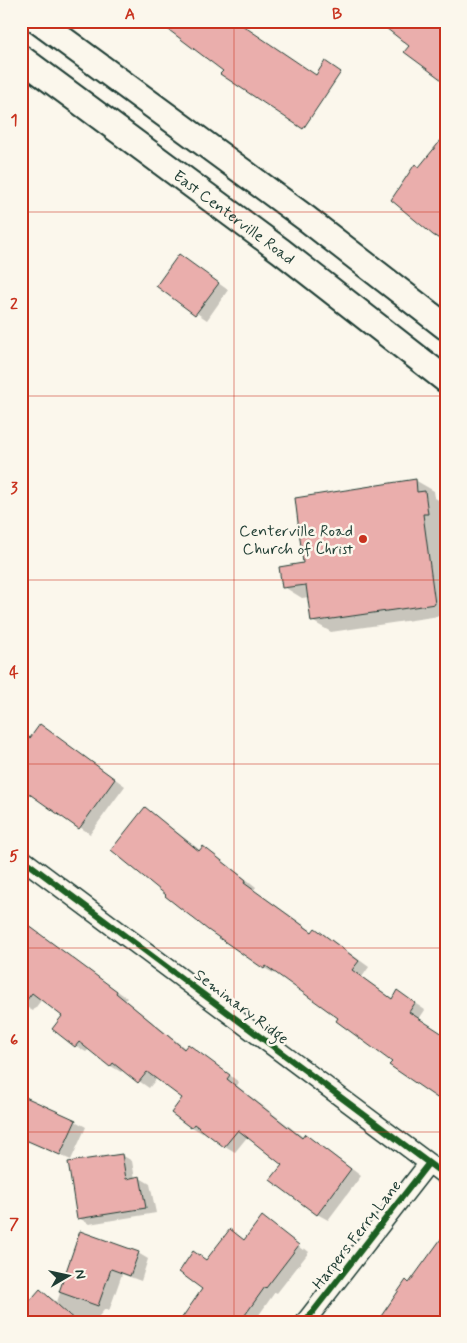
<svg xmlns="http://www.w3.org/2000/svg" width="467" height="1343" viewBox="0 0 467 1343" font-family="Mynerve,sans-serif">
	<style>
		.shadow { fill: #0003 }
		.building { fill: #eaaeac; stroke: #1f3d34 }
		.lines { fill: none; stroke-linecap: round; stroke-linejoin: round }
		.minor-casing { stroke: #1f3d34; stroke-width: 21 }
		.secondary-casing { stroke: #1f3d34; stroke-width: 29 }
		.minor { stroke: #fbf7ec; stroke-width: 18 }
		.secondary { stroke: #fbf7ec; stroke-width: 25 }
		.cycleway-casing { stroke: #fbf7ec; stroke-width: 9 }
		.cycleway { stroke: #1b5e20; stroke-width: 6 }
		.grid { fill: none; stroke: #c8321e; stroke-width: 1; stroke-opacity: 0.55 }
		.poi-dot { fill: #c8321e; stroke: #fbf7ec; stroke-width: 2 }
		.labels { text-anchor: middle; stroke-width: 5; stroke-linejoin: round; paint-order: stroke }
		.street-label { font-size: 16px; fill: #1f3d34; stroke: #fbf7ec }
		.poi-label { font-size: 16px; fill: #1f3d34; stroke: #fbf7ec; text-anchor: end }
		.neatline { fill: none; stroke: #c8321e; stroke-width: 2 }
		.grid-label { font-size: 16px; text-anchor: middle; font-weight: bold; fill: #c8321e }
	</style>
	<rect width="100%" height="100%" fill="#fbf7ec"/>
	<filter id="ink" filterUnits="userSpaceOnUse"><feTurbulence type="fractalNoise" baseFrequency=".02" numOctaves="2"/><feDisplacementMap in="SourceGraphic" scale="10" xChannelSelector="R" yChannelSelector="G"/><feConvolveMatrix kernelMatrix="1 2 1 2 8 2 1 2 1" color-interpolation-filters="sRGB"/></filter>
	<g filter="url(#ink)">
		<path class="shadow" d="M179,255L228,290L207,320L157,286Z
			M415,480L434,491L435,498L444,503L446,524L441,525L446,561V615L331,632L312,621L309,597L302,598L284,587Z
			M21,731L31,739L50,732L125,786L90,834L21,787Z
			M145,809L155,815L201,851L203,848L214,854L256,887L254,890L313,932L315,929L325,935L369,967L362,977L393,999L398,992L425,1010L419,1019L446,1037V1105L444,1104L445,1102L339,1018L276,972L275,974L264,968Z
			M26,924L127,998L125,1000L186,1049L188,1046L198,1052L239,1082L237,1086L304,1138L306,1136L316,1142L361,1176L328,1220L317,1214L284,1165L248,1136L235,1152L225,1146L204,1130L202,1133L192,1127L184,1098L157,1078L149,1088L123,1070L121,1072L111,1066L89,1049L86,1052L76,1046L53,1029L64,1016L42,999L33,1011L21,1004Z
			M75,1121L86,1127L71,1160L21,1138Z
			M122,1155L132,1161L135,1179L140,1178L150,1184L156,1213L89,1224L79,1218Z
			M271,1225L303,1250L304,1248L309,1252L277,1293L275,1292L254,1322H180L204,1289L207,1261L230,1231L245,1240Z
			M81,1232L138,1253L148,1259L141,1281L122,1274L109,1311L105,1309L94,1322H21V1302L28,1305L40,1291L57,1302Z"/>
		<path class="building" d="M157,21H236L316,75L325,61L341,72L303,129L220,74L223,71Z
			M377,21H446V83L404,52L409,46Z
			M446,134V243L433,235L391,200L415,164L419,167Z
			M179,254L219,283L195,315L156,286Z
			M416,479L417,492L425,491L428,514H423L435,604L311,622L306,585L282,588L279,567L303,563L295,498Z
			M40,724L115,779L79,829L21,788V732L30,738Z
			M145,807L199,851L203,846L246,880L244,883L312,932L315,928L359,961L352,970L392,999L397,990L415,1003L409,1012L446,1036V1104L389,1065L392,1062L336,1021L338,1018L266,966L264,969L208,930L165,896L166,895L111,850Z
			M21,920L117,991L116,993L184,1049L188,1044L230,1075L227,1079L302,1138L305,1134L351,1169L317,1215L270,1180L282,1165L238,1130L224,1147L194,1124L191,1128L171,1113L182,1098L147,1072L138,1083L113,1063L110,1067L79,1042L75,1047L52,1029L62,1016L32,993L21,1008Z
			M21,1095L76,1120L60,1155L21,1138Z
			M122,1154L126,1179L140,1176L146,1208L77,1219L68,1162Z
			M262,1216L299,1245L266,1288L265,1287L240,1322H179L202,1289L179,1272L193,1251L206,1260L230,1229L244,1240Z
			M80,1231L139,1252L130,1276L111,1269L98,1306L59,1292Z
			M446,1232V1322H377L406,1280L409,1283Z
			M40,1289L77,1322H21V1311Z"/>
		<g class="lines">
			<defs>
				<path id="minor" d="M21,858L446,1176
					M305,1322L428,1164"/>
				<g id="secondary">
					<path d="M38,21L307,219L446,327"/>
					<path id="s1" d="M21,58L281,251L446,380"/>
				</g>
			</defs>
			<use href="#minor" class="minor-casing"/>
			<use href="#secondary" class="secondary-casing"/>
			<use href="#minor" class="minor"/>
			<use href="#secondary" class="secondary"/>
			<defs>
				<path id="cycleway" d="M21,858L446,1176
					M305,1322L428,1164"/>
			</defs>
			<use href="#cycleway" class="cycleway-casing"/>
			<use href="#cycleway" class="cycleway"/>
		</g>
	</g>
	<path class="grid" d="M234,21V1322M21,212H446M21,396H446M21,580H446M21,764H446M21,948H446M21,1132H446"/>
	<circle class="poi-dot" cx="363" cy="539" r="5"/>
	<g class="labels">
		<g class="street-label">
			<text dy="6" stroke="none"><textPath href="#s1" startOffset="266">East Centerville Road</textPath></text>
			<text transform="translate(242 1006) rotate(37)" y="6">Seminary Ridge</text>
			<text transform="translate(356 1234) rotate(-52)" y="6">Harpers Ferry Lane</text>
		</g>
		<g class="poi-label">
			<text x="353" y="536">Centerville Road<tspan x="353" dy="18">Church of Christ</tspan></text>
		</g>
	</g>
	<rect width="467" height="1343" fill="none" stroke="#fbf7ec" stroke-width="55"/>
	<g transform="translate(68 1276) rotate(81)" stroke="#fbf7ec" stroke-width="4" paint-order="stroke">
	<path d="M0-4L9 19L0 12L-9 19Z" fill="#1f3d34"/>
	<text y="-8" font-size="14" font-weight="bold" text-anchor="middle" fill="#1f3d34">N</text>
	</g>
	<rect x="28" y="28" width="412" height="1288" class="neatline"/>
	<g class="grid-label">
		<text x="130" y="19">A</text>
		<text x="337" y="19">B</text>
		<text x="14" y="125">1</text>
		<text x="14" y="309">2</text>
		<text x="14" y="493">3</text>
		<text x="14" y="677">4</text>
		<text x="14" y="861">5</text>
		<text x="14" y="1045">6</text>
		<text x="14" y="1229">7</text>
	</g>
</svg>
